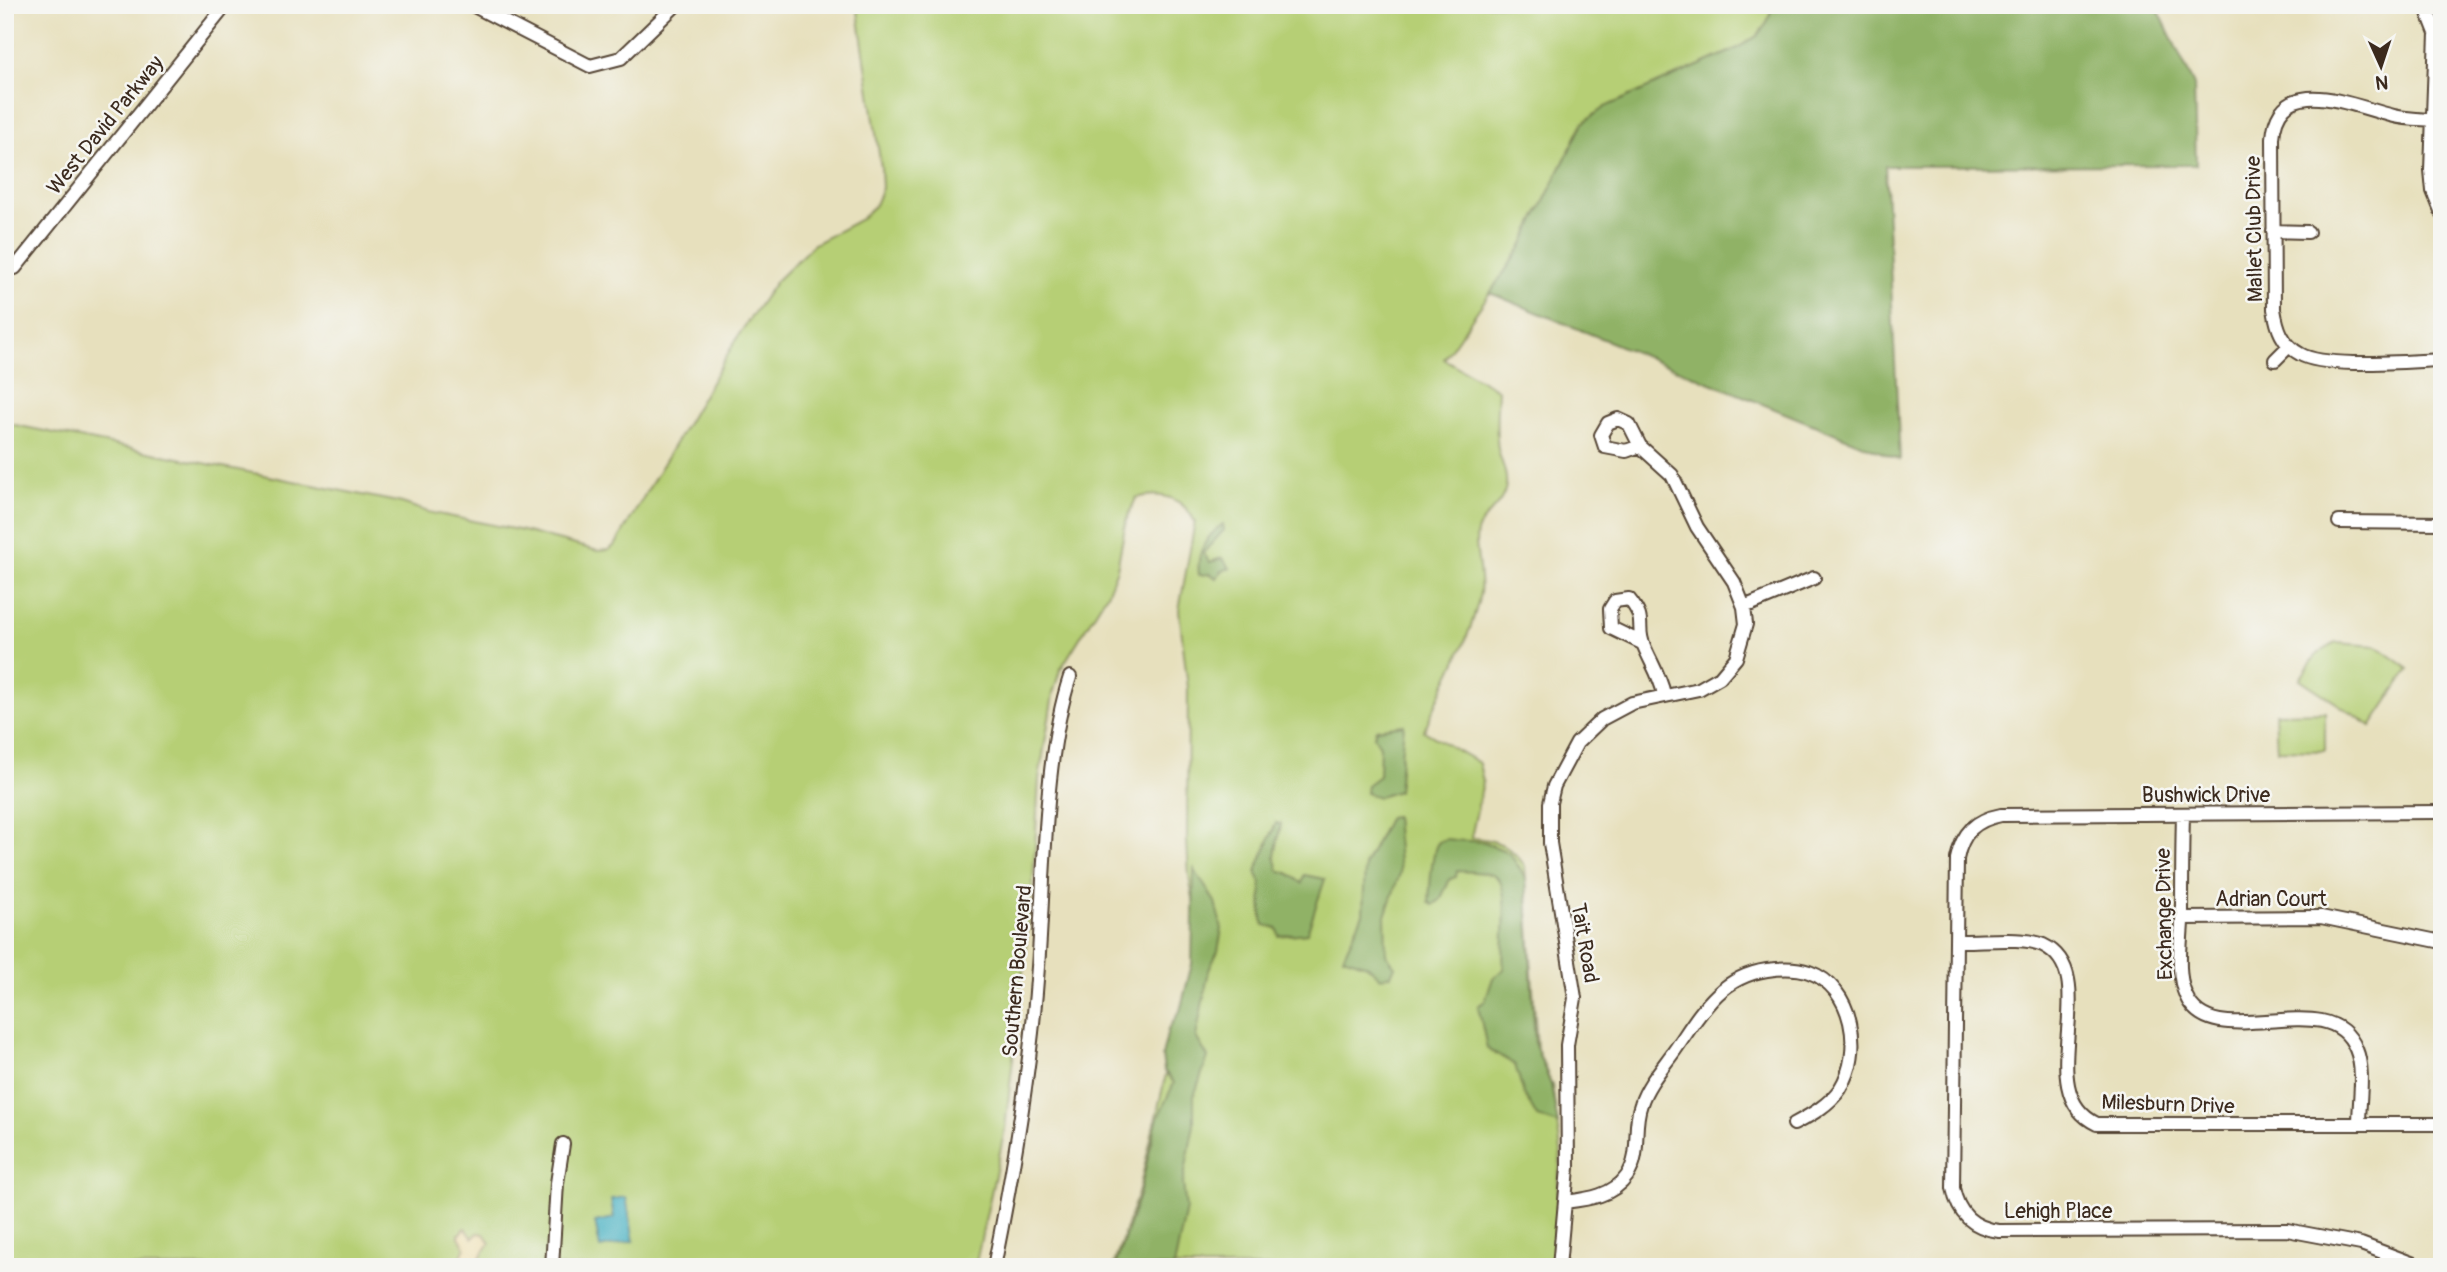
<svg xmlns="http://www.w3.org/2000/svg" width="2447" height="1272" viewBox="0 0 2447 1272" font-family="Pangolin,sans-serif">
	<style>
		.green { fill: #b6cf74; stroke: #787c49; stroke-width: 2 }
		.forest { fill: #90b266; stroke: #666e42; stroke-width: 2 }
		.sand { fill: #eeda9e; stroke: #94825e; stroke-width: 2 }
		.water { fill: #46b1c3; stroke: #406e70; stroke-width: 2 }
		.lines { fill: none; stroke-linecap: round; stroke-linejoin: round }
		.minor-casing { stroke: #554536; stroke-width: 16 }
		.minor { stroke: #fff; stroke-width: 12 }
		.labels { text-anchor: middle; stroke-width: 5; stroke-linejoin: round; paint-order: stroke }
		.street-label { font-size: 21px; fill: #3b2a1e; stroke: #f6f6f2 }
	</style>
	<rect width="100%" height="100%" fill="#f6f6f2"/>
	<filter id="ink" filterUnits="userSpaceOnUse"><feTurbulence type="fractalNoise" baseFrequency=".0143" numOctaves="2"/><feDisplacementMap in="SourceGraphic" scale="14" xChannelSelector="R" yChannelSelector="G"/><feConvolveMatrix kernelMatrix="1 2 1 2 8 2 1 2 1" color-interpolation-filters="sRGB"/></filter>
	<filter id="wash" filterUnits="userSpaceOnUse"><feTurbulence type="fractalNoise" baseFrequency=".00686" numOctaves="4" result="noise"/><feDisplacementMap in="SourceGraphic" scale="28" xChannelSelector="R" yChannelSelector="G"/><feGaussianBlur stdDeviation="1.57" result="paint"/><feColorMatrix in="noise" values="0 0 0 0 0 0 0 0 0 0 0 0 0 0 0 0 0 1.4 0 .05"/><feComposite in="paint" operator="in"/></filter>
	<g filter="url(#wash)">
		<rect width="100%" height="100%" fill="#e7e0bd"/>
		<path class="green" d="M857,5H1773L1767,23L1757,36L1734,50L1605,107L1583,123L1521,248L1444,359L1498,390C1497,409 1495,429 1498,449C1500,461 1508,472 1506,485C1504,505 1485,513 1478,529C1472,544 1483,574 1480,593C1471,641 1442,686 1424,731L1479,763L1483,782L1471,838C1496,839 1510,845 1525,866L1537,1049L1552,1085L1561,1151L1552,1267H1113L1139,1190L1169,1061L1196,986V916L1189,877L1187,841L1188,688L1179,610L1195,522C1183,497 1161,491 1136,498L1126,521L1117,569L1107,594L1060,670L1053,694L1039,779L1033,881L1005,1129L975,1267H5V423L402,503L428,512L523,531L598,551L609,550L616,544L740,333L776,281L814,244L861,219L875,205L882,188L881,167Z
			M2336,643L2377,646L2409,669L2371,726L2300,679L2317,654Z
			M2325,712V751L2277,750L2275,713Z"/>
		<path class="forest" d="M1773,5H2156L2194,85L2196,165L1885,166L1900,460L1490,293L1521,248L1583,123L1605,107L1734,50L1757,36L1767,23Z
			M1223,524L1224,530L1203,553L1210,562L1222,558L1230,568L1222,571L1216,578L1211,574L1199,575C1196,553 1205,537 1223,524Z
			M1404,725L1398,791L1379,797L1366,793L1367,785L1379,776L1380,746L1374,736L1376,729Z
			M1395,816L1400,873L1385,916L1386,954L1395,966L1391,975L1381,978L1367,965L1343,957L1363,914L1365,864L1389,817Z
			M1276,823L1281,824L1275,856L1279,871L1288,873L1302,883L1304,875L1325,879L1307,933L1279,936L1277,928L1264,925L1262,919L1261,882L1256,872Z
			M1454,840L1484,842L1503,850L1511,855L1526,879L1535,1045L1551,1085L1558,1124L1537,1117L1524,1094L1515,1065L1487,1048L1478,1006L1485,1001L1493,978L1504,969C1500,949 1512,888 1496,877C1487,871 1468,872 1457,871L1456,877L1450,879L1440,900L1433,905L1429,902C1430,891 1431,850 1438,843C1443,838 1449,839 1454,840Z
			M1194,869L1215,902L1222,929L1218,951L1209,970L1196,1037L1208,1057L1194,1096V1125L1183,1183L1186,1209L1174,1267H1115L1139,1195L1158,1117L1174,1083L1164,1070L1162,1056L1168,1030L1180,1011L1192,964Z"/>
		<path class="sand" d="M465,1228L473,1238L478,1233L484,1234L490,1243L479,1259L483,1267H470L461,1257L465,1247L458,1235Z"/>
		<path class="water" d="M626,1197L634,1241L600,1248L595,1222L614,1218L611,1199Z"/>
	</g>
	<g filter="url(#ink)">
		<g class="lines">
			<defs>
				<path id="minor" d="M472,5L590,66L621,58L676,5
					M2425,5L2436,33L2431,170L2433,191L2442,213
					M2432,120C2419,119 2406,119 2394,116C2354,107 2278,70 2273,138L2274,309C2277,328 2282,344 2300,354C2325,369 2410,361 2442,360
					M2273,231L2308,232
					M15,268L226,5
					M2275,360L2289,346
					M2339,522L2442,523
					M1744,607L1814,578
					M1642,643L1611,628L1610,609L1615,601L1629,599C1648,622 1635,626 1644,646C1651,663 1660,676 1664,694
					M2183,814C2182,850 2182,886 2182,922C2181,945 2176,974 2186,996C2213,1058 2330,982 2356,1049C2365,1070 2359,1101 2359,1124
					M2182,918L2321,917L2442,942
					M1957,941C1979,942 2024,936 2043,945C2106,975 2028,1092 2097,1124H2442
					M1565,1202C1588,1199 1613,1196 1627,1176C1642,1154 1632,1128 1641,1104C1647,1085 1663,1067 1675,1050C1700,1014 1719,977 1767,970C1781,968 1795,967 1809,972C1853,987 1864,1052 1840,1089C1829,1105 1811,1115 1794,1124
					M552,1267L557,1183L563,1144
					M994,1267C1014,1168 1031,1068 1038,967C1045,880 1043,758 1070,677
					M1559,1267L1568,1168L1567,1045L1575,998L1550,843V803L1554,786L1577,743L1602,719L1632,703L1699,689L1720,677L1736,658L1746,624L1744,607L1734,582L1697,527L1672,475L1640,446L1629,424L1618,419L1608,423L1601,435L1605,447L1626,451L1640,446
					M2422,1267L2361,1244L2287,1230L1999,1231C1973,1228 1958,1214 1953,1188L1957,859C1962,833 1975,820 2001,815L2442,812"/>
			</defs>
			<use href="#minor" class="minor-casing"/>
			<use href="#minor" class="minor"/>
		</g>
	</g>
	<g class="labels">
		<g class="street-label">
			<text transform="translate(105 125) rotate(-51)" y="7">West David Parkway</text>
			<text transform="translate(2254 229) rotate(-91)" y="7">Mallet Club Drive</text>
			<text x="2206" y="802">Bushwick Drive</text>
			<text x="2271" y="906">Adrian Court</text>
			<text transform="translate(2164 914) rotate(-91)" y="7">Exchange Drive</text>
			<text transform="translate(1585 943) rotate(80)" y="7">Tait Road</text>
			<text transform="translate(1017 971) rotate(-85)" y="7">Southern Boulevard</text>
			<text transform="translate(2168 1104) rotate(2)" y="7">Milesburn Drive</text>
			<text x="2058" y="1218">Lehigh Place</text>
		</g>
	</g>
	<rect width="2447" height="1272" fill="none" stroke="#f6f6f2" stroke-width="28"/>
	<g transform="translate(2381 66) rotate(177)" stroke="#f6f6f2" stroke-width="5" paint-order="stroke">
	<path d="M0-5L12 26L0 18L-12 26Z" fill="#3b2a1e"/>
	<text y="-10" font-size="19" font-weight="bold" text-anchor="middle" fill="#3b2a1e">N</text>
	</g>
</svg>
